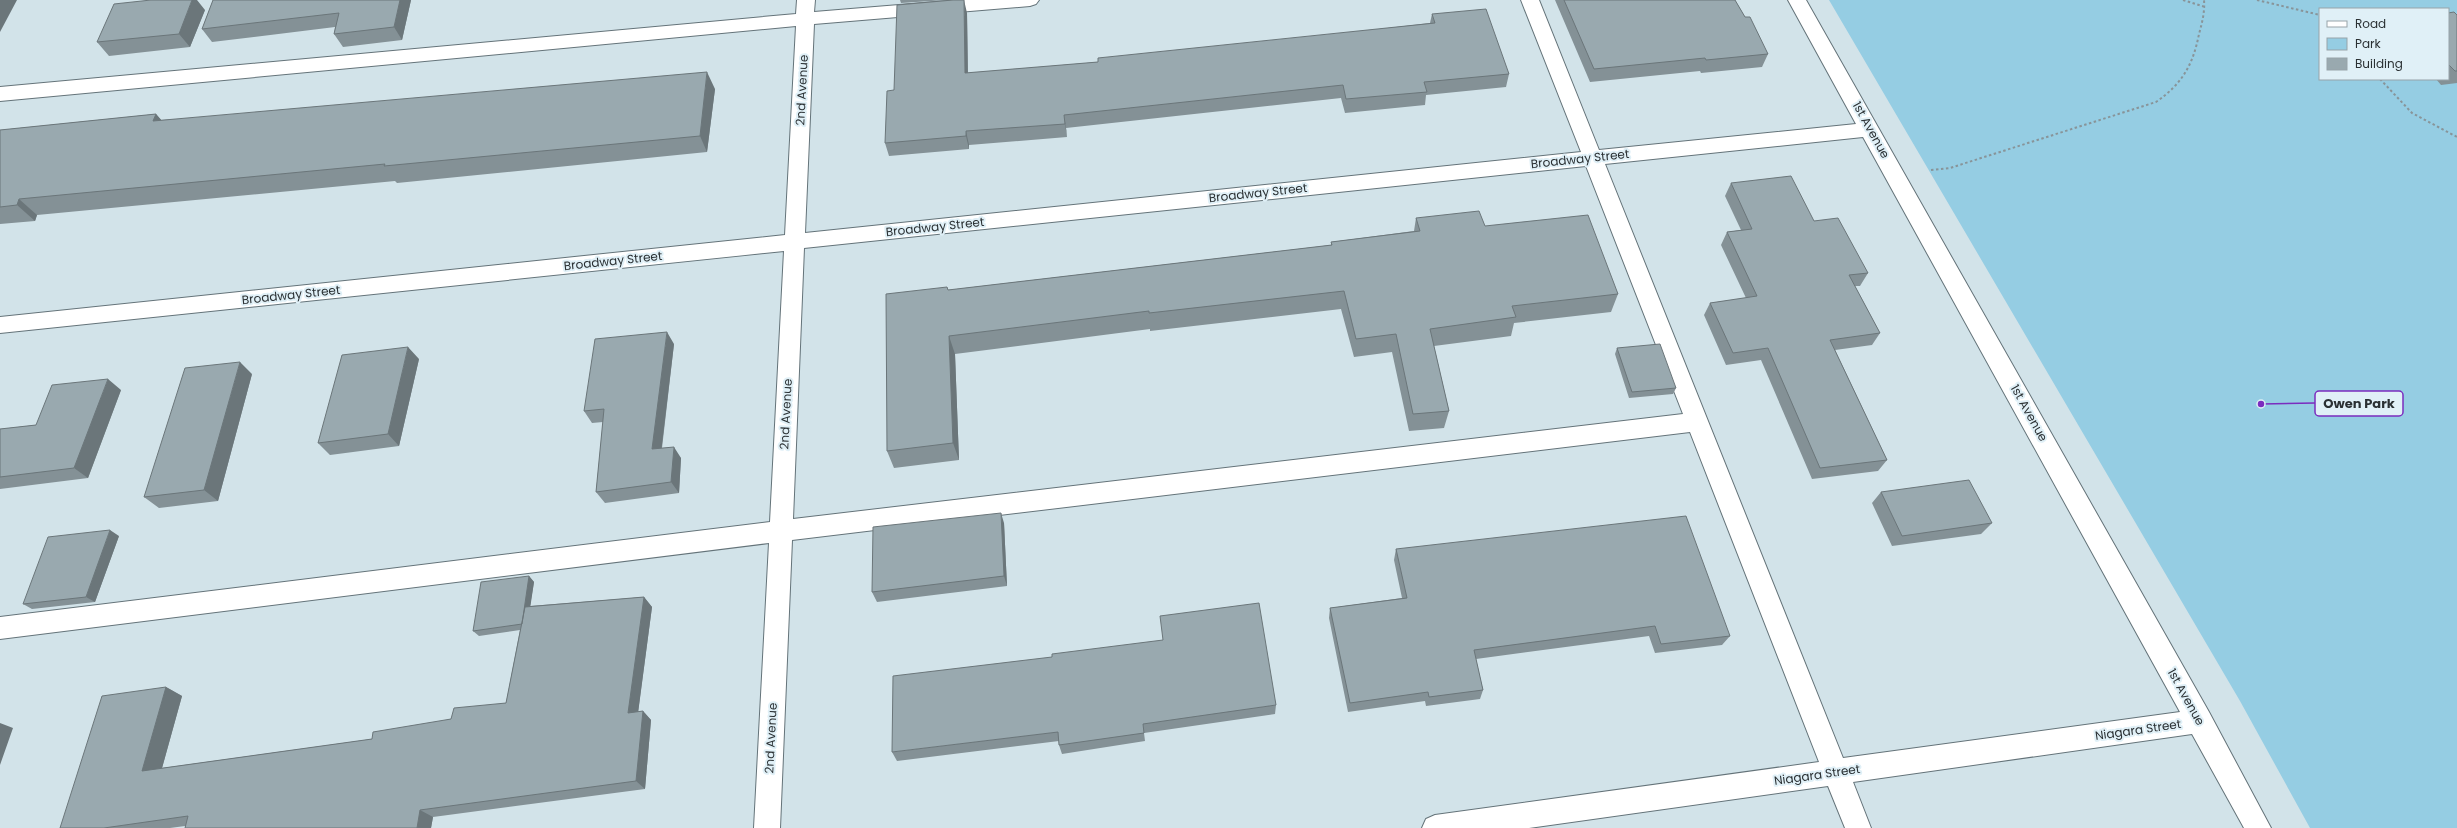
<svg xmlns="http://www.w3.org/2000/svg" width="2457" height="828" viewBox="0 0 2457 828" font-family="Poppins,sans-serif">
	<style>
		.green { fill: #95cde3; fill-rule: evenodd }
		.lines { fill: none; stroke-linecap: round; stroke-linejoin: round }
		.minor-casing { stroke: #647379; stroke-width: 2 }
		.path { stroke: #889499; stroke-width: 2; stroke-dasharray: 2.5 2.5; stroke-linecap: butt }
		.minor { fill: #fff; fill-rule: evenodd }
		.wall { fill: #849196 }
		.shaded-wall { fill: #6b767a }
		.building { fill: #99a9af; stroke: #6b767a }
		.labels { text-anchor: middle; stroke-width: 4; stroke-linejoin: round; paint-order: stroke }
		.street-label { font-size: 12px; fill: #2a3033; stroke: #e0f0f7 }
		.leader { fill: none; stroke: #7b2cbf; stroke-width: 1.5 }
		.callout-dot { fill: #7b2cbf; stroke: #e0f0f7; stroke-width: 1.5 }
		.callout { fill: #e0f0f7; stroke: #7b2cbf; stroke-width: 1.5 }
		.callout-label { font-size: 13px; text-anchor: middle; font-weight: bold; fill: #2a3033 }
	</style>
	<rect width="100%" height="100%" fill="#d2e3e9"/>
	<path class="green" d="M1829,0H2457V828H2310L2240,701ZM2320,9H2448V79H2320Z"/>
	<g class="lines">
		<defs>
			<path id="minor" d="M797,0H815L814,12L960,0H1039L1036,4L1030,6L814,24L805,233L1581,152L1521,0H1539L1599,150L1856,124L1788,0H1806L2209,712L2271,828H2244L2192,734L1853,782L1871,828H1845L1828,786L1529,828H1422L1426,819L1435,815L1819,762L1690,432L792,540L780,828H754L769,543L0,639V617L770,522L784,251L0,333V317L785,235L796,26L0,101V87L796,14ZM1863,137L2180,712L1843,758L1605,164ZM1586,166L1683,414L793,519L804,248Z"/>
		</defs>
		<use href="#minor" class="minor-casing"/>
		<path class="path" d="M2183,0L2205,7
			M2257,0L2320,15
			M2380,79L2412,113L2457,137
			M1931,170L1950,168L2156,102C2182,84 2193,65 2199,34C2202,23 2205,12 2204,0"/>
		<use href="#minor" class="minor"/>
	</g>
	<path class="wall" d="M213,0H411L402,40L343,47L334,34L335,27L212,42L202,29Z
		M900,0H946L901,3Z
		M1555,0H1735L1745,17L1768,54L1762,67L1701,73L1700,71L1590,82Z
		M205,10L190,47L109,56L97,42Z
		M967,13L968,73L1098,62L1430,23L1432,14L1509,74L1506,87L1426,95L1425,105L1345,113L1341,98L1066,128L1067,137L969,145V149L889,156L885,143L894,90Z
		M2448,13L2457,15V83L2441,85L2436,79H2448Z
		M715,89L707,152L397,183L395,181L37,215L35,221L0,224V130L156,114L161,120Z
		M1731,183L1814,221L1868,273L1860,286H1855L1880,333L1872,345L1835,350L1887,460L1878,471L1812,479L1761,360L1726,365L1704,315L1710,303L1746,298L1721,245L1727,232L1741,230L1725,196Z
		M1416,218L1485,226L1618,294L1611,312L1514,323L1511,336L1434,346L1449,411L1444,428L1409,431L1392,352L1354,357L1341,309L1150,331V329L955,354L959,460L894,468L887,451L947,287L948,290L1331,245V242L1414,231Z
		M674,344L662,448L681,458L679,493L605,503L596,492L603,422L592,423L584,411Z
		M1617,348L1676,388L1673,394L1629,398L1615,354Z
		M419,359L399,446L330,455L318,443Z
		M252,374L218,501L159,508L144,497Z
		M121,390L88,478L0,489V429L36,425Z
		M1881,492L1992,523L1981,534L1892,546L1872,503Z
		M1004,523L1007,586L877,602L872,592Z
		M119,536L95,602L32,609L23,604Z
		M1396,549L1730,636L1722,645L1655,653L1649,636L1476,659L1483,690L1480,699L1426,706L1425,701L1348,712L1329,618L1330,608L1402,598L1394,560Z
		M529,576L534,582L530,606L644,597L652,607L638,712L643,711L651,720L645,789L433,817L431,828H185V826L170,828H60L166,687L182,696L162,768L372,739L451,719L506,703L520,630L479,636L473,631Z
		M1276,705L1275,714L1144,733L1145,741L1062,754L1059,745V741L897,761L892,752Z"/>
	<path class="shaded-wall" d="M0,0H17L0,32Z
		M192,0H197L205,10L190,47L179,34Z
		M400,0H411L402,40L394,27Z
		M964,0L967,13L968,86L965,73Z
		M707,72L715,89L707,152L700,136Z
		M156,114L171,131L153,121Z
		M1064,115L1066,128L1067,137L1065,124Z
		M966,131L969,145V149L966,136Z
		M19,199L37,215L35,221L17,205Z
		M667,332L674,344L660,461L652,449Z
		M949,336L955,354L959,460L953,443Z
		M408,347L419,359L399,446L388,434Z
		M240,362L252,374L218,501L204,490Z
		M108,379L121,390L88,478L74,468Z
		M674,447L681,458L679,493L671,482Z
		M1001,513L1004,523L1007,586L1004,576Z
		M110,530L119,536L95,602L86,597Z
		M529,576L534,582L527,629L522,624Z
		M644,597L652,607L637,721L628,713Z
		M166,687L182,696L159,779L142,771Z
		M643,711L651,720L645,789L636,781Z
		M0,723L13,728L0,765Z
		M420,810L433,817L431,828H417Z"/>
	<path class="building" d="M151,0H192L179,34L97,42L114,4Z
		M213,0H400L394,27L334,34L339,13L202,29Z
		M953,0H964L965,73L1098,62V58L1435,23L1432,14L1486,9L1509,74L1424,82L1427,92L1346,99L1343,85L1064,115L1065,124L966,131V136L885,143L887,91L894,90L897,5Z
		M1564,0H1735L1745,17H1750L1768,54L1706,60L1705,58L1594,69Z
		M2454,12L2457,15V71H2455L2448,64V13Z
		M707,72L700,136L384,166L385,164L19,199L17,205L0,207V130L156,114L153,121Z
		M1791,176L1814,221L1838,218L1868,273L1849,275L1880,333L1830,340L1887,460L1820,468L1768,348L1733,353L1710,303L1757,296L1727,232L1752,229L1731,183Z
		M1479,211L1485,226L1588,215L1618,294L1512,306L1516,317L1430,329L1449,411L1413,414L1396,334L1356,339L1344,291L1149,313V311L949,336L953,443L887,451L886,294L947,287L948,290L1332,245L1331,242L1420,231L1416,218Z
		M667,332L652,449L674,447L671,482L596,492L604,409L584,411L595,339Z
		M1660,344L1676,388L1632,392L1617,348Z
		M408,347L388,434L318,443L342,355Z
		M240,362L204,490L144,497L185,368Z
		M108,379L74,468L0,477V429L36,425L52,385Z
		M1969,480L1992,523L1902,536L1881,492Z
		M1001,513L1004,576L872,592L873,527Z
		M1686,516L1730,636L1661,644L1655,626L1474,650L1483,690L1429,697L1428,692L1350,703L1330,608L1407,598L1396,549Z
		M110,530L86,597L23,604L48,537Z
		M529,576L522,624L473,631L481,582Z
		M644,597L628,713L643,711L636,781L420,810L417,828H185L188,816L104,828H60L102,696L166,687L142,771L372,739L373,732L451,719L454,708L506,703L525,607Z
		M1259,603L1276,705L1143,724L1144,733L1059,745L1058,732L892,752L893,676L1052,657V654L1163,640L1160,616Z"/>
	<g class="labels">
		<g class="street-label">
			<text transform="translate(802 90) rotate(-87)" y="4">2nd Avenue</text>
			<text transform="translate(1871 130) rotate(61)" y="4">1st Avenue</text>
			<text transform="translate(1580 159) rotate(-6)" y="4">Broadway Street</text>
			<text transform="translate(1258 193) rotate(-6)" y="4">Broadway Street</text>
			<text transform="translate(935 227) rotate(-6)" y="4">Broadway Street</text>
			<text transform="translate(613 261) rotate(-6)" y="4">Broadway Street</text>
			<text transform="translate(291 295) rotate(-6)" y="4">Broadway Street</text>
			<text transform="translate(2029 413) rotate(61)" y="4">1st Avenue</text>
			<text transform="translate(786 414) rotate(-87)" y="4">2nd Avenue</text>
			<text transform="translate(2186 697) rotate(61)" y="4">1st Avenue</text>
			<text transform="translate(2138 730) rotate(-8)" y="4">Niagara Street</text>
			<text transform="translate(771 738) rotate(-87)" y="4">2nd Avenue</text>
			<text transform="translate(1817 775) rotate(-8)" y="4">Niagara Street</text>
		</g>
	</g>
	<path class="leader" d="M2261 404L2315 403"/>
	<circle class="callout-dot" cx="2261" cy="404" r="4"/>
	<rect class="callout" x="2315" y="391" width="88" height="25" rx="4"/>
	<g class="callout-label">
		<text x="2359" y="408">Owen Park</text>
	</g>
	<rect x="2319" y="8" width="130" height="72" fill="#e0f0f7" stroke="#97a3a9"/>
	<rect x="2327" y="21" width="20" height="6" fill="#ffffff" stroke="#97a3a9"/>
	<text x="2355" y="28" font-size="12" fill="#2a3033">Road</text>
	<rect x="2327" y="38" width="20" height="12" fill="#95cde3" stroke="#97a3a9"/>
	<text x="2355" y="48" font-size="12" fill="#2a3033">Park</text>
	<rect x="2327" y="58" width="20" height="12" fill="#99a9af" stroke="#97a3a9"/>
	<text x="2355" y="68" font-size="12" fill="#2a3033">Building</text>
</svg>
